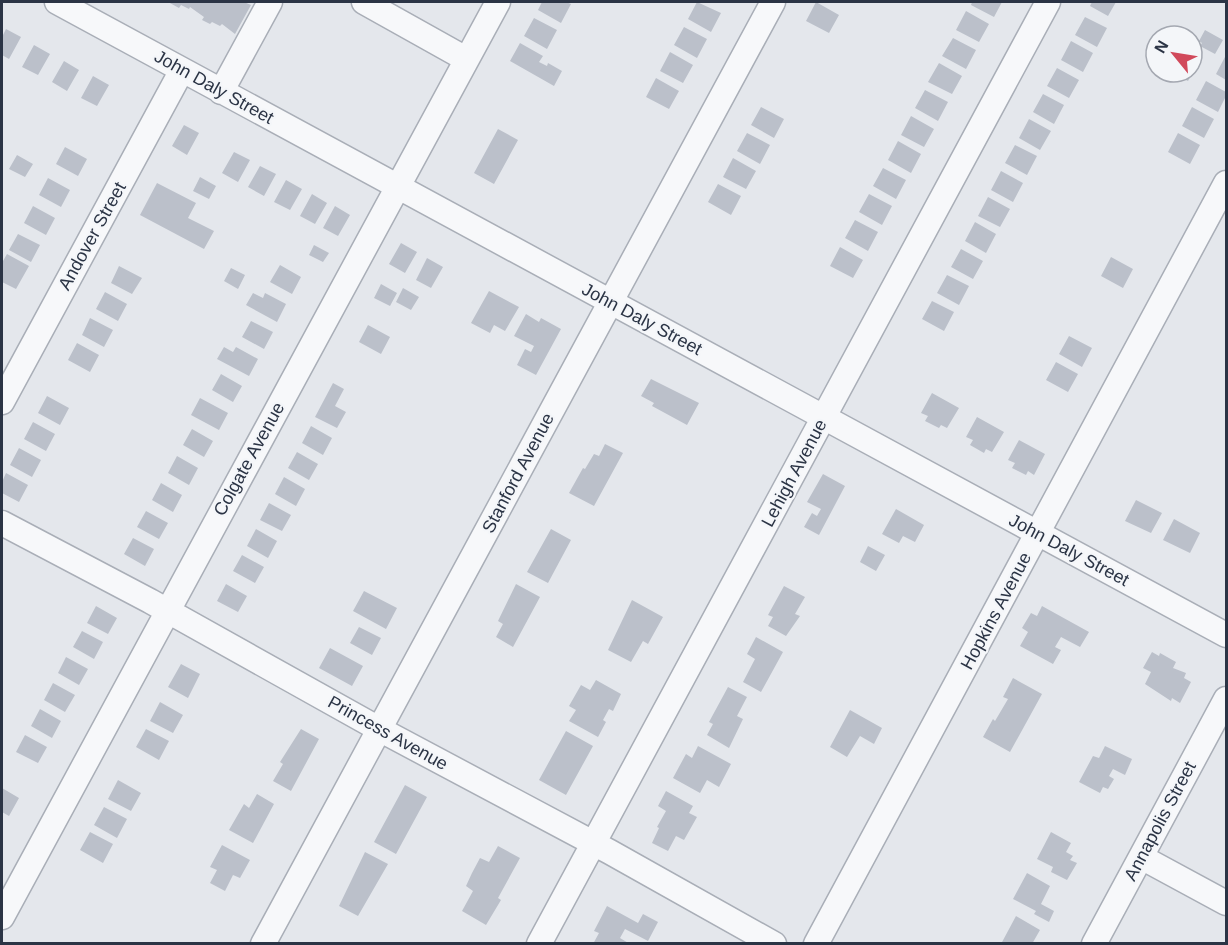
<svg xmlns="http://www.w3.org/2000/svg" width="1228" height="945" viewBox="0 0 1228 945" font-family="Helvetica,sans-serif">
	<style>
		.building { fill: #bbc0ca }
		.lines { fill: none; stroke-linecap: round; stroke-linejoin: round }
		.minor-casing { stroke: #a9aeb7; stroke-width: 27 }
		.minor { stroke: #f7f8fa; stroke-width: 24 }
		.labels { text-anchor: middle; stroke-width: 4.5; stroke-linejoin: round; paint-order: stroke }
		.street-label { font-size: 18px; fill: #2b3445; stroke: #f4f6f9 }
	</style>
	<rect width="100%" height="100%" fill="#e4e7ec"/>
	<path class="building" d="M168,2H244L251,5L235,34L222,24L220,26L212,22L210,24L202,20L204,17L190,7L189,9L181,5L179,8Z
		M542,2H566L571,4L561,23L538,10Z
		M697,2L721,13L711,32L688,19Z
		M816,2L839,15L829,33L806,21Z
		M972,2H1002L994,17L971,5Z
		M1092,2H1116L1108,16L1090,6Z
		M966,11L989,24L979,42L956,30Z
		M1085,17L1107,28L1097,47L1075,35Z
		M534,18L557,30L547,49L524,36Z
		M684,27L707,39L697,58L674,45Z
		M6,29L21,37L9,59L2,55V37Z
		M1205,30L1223,40L1215,54L1200,46L1202,43L1199,41Z
		M953,38L976,50L966,69L942,56Z
		M1071,41L1093,53L1083,72L1061,60Z
		M520,43L543,56L539,62L547,66L548,63L562,71L554,86L510,61Z
		M34,45L50,54L38,75L22,67Z
		M670,52L693,65L683,83L660,71Z
		M1226,55V80L1216,74Z
		M64,61L79,70L67,91L52,82Z
		M939,63L962,76L952,94L928,82Z
		M1192,65L1196,67L1188,81L1171,72H1192Z
		M1057,68L1079,80L1069,98L1047,86Z
		M93,76L109,85L97,106L81,98Z
		M656,78L679,91L669,109L646,97Z
		M1206,81L1226,92V96L1218,112L1196,100Z
		M925,90L948,102L938,121L915,108Z
		M1043,94L1064,105L1054,124L1033,112Z
		M761,107L784,119L774,138L751,125Z
		M1192,107L1214,119L1204,138L1182,126Z
		M911,116L934,129L924,147L901,135Z
		M1029,119L1051,131L1040,150L1019,138Z
		M184,125L199,133L187,155L172,146Z
		M498,129L518,140L494,184L474,173Z
		M747,133L770,145L760,164L737,151Z
		M1178,133L1200,145L1190,164L1168,152Z
		M898,141L921,154L911,173L888,160Z
		M1015,145L1037,156L1027,175L1005,163Z
		M65,147L87,159L78,176L56,164Z
		M234,152L250,160L238,182L222,173Z
		M17,155L33,164L25,177L9,169Z
		M733,158L756,171L746,189L723,177Z
		M260,166L276,174L264,196L248,187Z
		M883,168L906,180L896,199L873,186Z
		M1001,171L1023,183L1013,202L991,190Z
		M200,177L216,186L209,199L193,191Z
		M48,178L70,190L61,207L39,195Z
		M286,180L302,189L290,210L274,202Z
		M157,183L196,203L188,218L214,231L204,249L140,215Z
		M718,184L741,196L731,215L708,202Z
		M312,194L327,203L315,224L300,216Z
		M869,194L892,206L882,225L859,212Z
		M988,197L1010,209L1000,227L978,216Z
		M33,206L55,218L46,235L24,223Z
		M335,206L350,215L338,236L323,228Z
		M855,220L878,232L868,251L845,238Z
		M975,222L996,234L986,253L965,241Z
		M18,234L40,245L31,262L9,250Z
		M401,243L417,252L405,273L389,264Z
		M314,245L329,253L323,262L309,255Z
		M840,247L863,260L853,278L830,266Z
		M961,249L983,261L973,279L951,267Z
		M7,254L29,266L16,289L2,282V260L3,261Z
		M1111,257L1133,269L1123,288L1101,276Z
		M427,258L443,267L431,288L416,280Z
		M280,265L301,277L292,294L270,282Z
		M119,266L142,278L132,294L111,283Z
		M231,268L245,275L238,289L224,281Z
		M947,275L969,286L959,305L937,293Z
		M381,284L397,293L390,306L374,298Z
		M403,288L419,297L411,310L396,302Z
		M489,291L519,307L505,331L494,325L490,333L471,323Z
		M105,292L127,304L118,321L96,309Z
		M253,293L263,298L265,293L286,304L277,322L246,305Z
		M932,301L954,312L944,331L922,319Z
		M526,314L539,322L541,318L561,329L536,375L517,365L525,349L531,352L534,346L514,336Z
		M90,318L113,330L104,347L82,335Z
		M251,321L273,332L264,349L242,337Z
		M368,325L390,337L381,354L359,342Z
		M1069,336L1092,348L1082,367L1059,354Z
		M77,343L99,355L90,372L68,360Z
		M224,347L233,352L236,347L258,359L249,376L217,359Z
		M1056,362L1078,374L1068,392L1046,380Z
		M221,374L242,386L233,402L212,390Z
		M651,379L699,403L687,425L652,406L654,403L641,396Z
		M333,383L344,389L335,406L346,412L337,428L315,417Z
		M932,393L959,408L947,428L941,425L939,428L925,421L928,416L921,413Z
		M47,396L69,408L60,425L38,413Z
		M200,398L228,413L219,430L191,415Z
		M977,417L1004,432L992,452L986,449L984,453L970,445L973,440L966,437Z
		M33,422L55,434L46,451L24,439Z
		M311,426L332,438L323,455L302,443Z
		M192,429L213,441L204,457L183,445Z
		M1019,440L1045,454L1034,475L1028,471L1026,475L1012,468L1015,463L1008,460Z
		M605,444L623,453L594,506L569,493L583,468L585,469L594,454L599,456Z
		M19,448L41,460L32,477L10,465Z
		M297,452L318,464L309,480L288,468Z
		M177,456L198,468L189,485L168,473Z
		M6,473L28,485L19,502L2,493V482Z
		M823,474L845,486L819,535L804,527L812,513L817,516L821,509L807,502Z
		M284,477L305,489L296,506L275,494Z
		M161,483L182,495L173,512L152,500Z
		M1136,500L1162,513L1151,533L1125,521Z
		M269,503L291,515L282,531L260,520Z
		M896,509L924,525L915,542L903,536L899,543L882,534Z
		M146,511L168,523L159,539L137,527Z
		M1174,519L1200,533L1190,553L1163,540Z
		M256,529L277,541L268,558L247,546Z
		M551,529L571,540L548,583L527,572Z
		M133,538L154,549L145,566L124,554Z
		M868,546L885,555L876,571L860,562Z
		M242,555L264,567L255,583L233,571Z
		M226,584L247,596L238,612L217,601Z
		M516,584L540,597L513,647L496,637L503,624L498,621Z
		M784,586L805,597L795,614L800,616L786,636L768,626L773,617L768,615Z
		M364,591L397,608L386,629L353,611Z
		M632,600L663,617L648,644L643,641L631,662L608,650Z
		M96,606L117,618L108,634L87,623Z
		M1042,606L1089,632L1080,647L1061,637L1055,647L1061,650L1053,664L1020,646L1028,632L1022,628L1031,613L1037,616Z
		M359,627L381,638L372,655L350,643Z
		M82,631L103,642L94,659L73,647Z
		M756,637L783,652L761,692L743,682L755,659L747,654Z
		M330,648L363,666L352,686L319,668Z
		M1152,652L1159,656L1160,653L1176,662L1173,668L1186,673L1184,678L1191,682L1180,703L1172,698L1171,701L1145,684L1151,672L1143,668Z
		M66,657L88,669L79,685L58,673Z
		M181,664L200,674L188,698L168,687Z
		M1013,678L1042,694L1010,752L983,737L993,719L995,721L1008,699L1003,697Z
		M596,680L621,694L613,711L609,709L603,720L606,722L598,737L569,721L576,710L569,706L581,685L590,690Z
		M53,683L75,695L65,712L44,700Z
		M728,687L747,697L737,716L743,719L729,748L707,735L713,724L709,722Z
		M160,702L183,715L173,733L150,721Z
		M40,709L61,721L52,738L31,726Z
		M850,710L882,728L874,744L860,736L847,757L830,747Z
		M146,729L169,741L159,760L136,747Z
		M301,729L319,739L291,791L273,781L283,764L280,762Z
		M566,731L593,746L566,795L539,780Z
		M25,735L47,747L38,763L16,752Z
		M698,746L731,764L719,787L707,780L700,793L673,778L686,754L692,758Z
		M1105,746L1132,759L1125,775L1113,769L1109,776L1114,779L1108,789L1103,787L1100,793L1079,782L1093,756L1099,758Z
		M118,780L141,793L131,811L108,799Z
		M405,785L427,797L396,854L374,842Z
		M2,788L19,798L9,816L2,812Z
		M666,791L693,806L689,813L697,817L684,840L676,836L668,851L652,843L659,828L657,827L666,811L658,806Z
		M257,794L274,804L253,843L229,830L244,804L249,808Z
		M104,807L127,819L117,838L94,825Z
		M90,832L113,844L103,863L80,850Z
		M1051,832L1071,843L1066,852L1073,856L1070,860L1077,863L1067,880L1051,872L1053,867L1037,859Z
		M222,845L250,860L240,878L233,875L225,891L210,883L217,870L210,867Z
		M498,846L520,858L498,898L501,900L486,925L462,911L473,891L466,886L472,873L480,858L489,862Z
		M365,852L388,864L358,916L339,906Z
		M1027,873L1050,886L1041,904L1054,911L1049,922L1034,914L1036,911L1013,899Z
		M607,906L638,923L643,914L658,922L648,941L625,929L620,938L630,944H593L599,933L594,931Z
		M1016,916L1040,930L1032,944H1001Z"/>
	<g class="lines">
		<defs>
			<path id="minor" d="M57,2L1226,635
				M364,2L466,59
				M221,92L270,2
				M2,402L182,70
				M2,523L150,601L379,729L610,852L774,944
				M1141,857L1226,903
				M2,917L498,2
				M263,944L773,2
				M539,944L1048,2
				M816,944L1226,183
				M1094,944L1226,699"/>
		</defs>
		<use href="#minor" class="minor-casing"/>
		<use href="#minor" class="minor"/>
	</g>
	<g class="labels">
		<g class="street-label">
			<text transform="translate(214 87) rotate(29)" y="6">John Daly Street</text>
			<text transform="translate(92 236) rotate(-61)" y="6">Andover Street</text>
			<text transform="translate(642 319) rotate(28)" y="6">John Daly Street</text>
			<text transform="translate(249 459) rotate(-61)" y="6">Colgate Avenue</text>
			<text transform="translate(518 473) rotate(-62)" y="6">Stanford Avenue</text>
			<text transform="translate(794 473) rotate(-62)" y="6">Lehigh Avenue</text>
			<text transform="translate(1069 550) rotate(28)" y="6">John Daly Street</text>
			<text transform="translate(996 611) rotate(-62)" y="6">Hopkins Avenue</text>
			<text transform="translate(388 733) rotate(29)" y="6">Princess Avenue</text>
			<text transform="translate(1160 821) rotate(-62)" y="6">Annapolis Street</text>
		</g>
	</g>
	<rect width="1228" height="945" fill="none" stroke="#2b3445" stroke-width="6"/>
	<g transform="translate(1174 54) rotate(300)"><circle r="28" fill="#f4f6f9" stroke="#a4a8b1" stroke-width="1.5"/>
	<path d="M0-4.5L10 22L0 15L-10 22Z" fill="#d1495b"/>
	<text y="-9" font-size="16" font-weight="bold" text-anchor="middle" fill="#2b3445">N</text>
	</g>
</svg>
